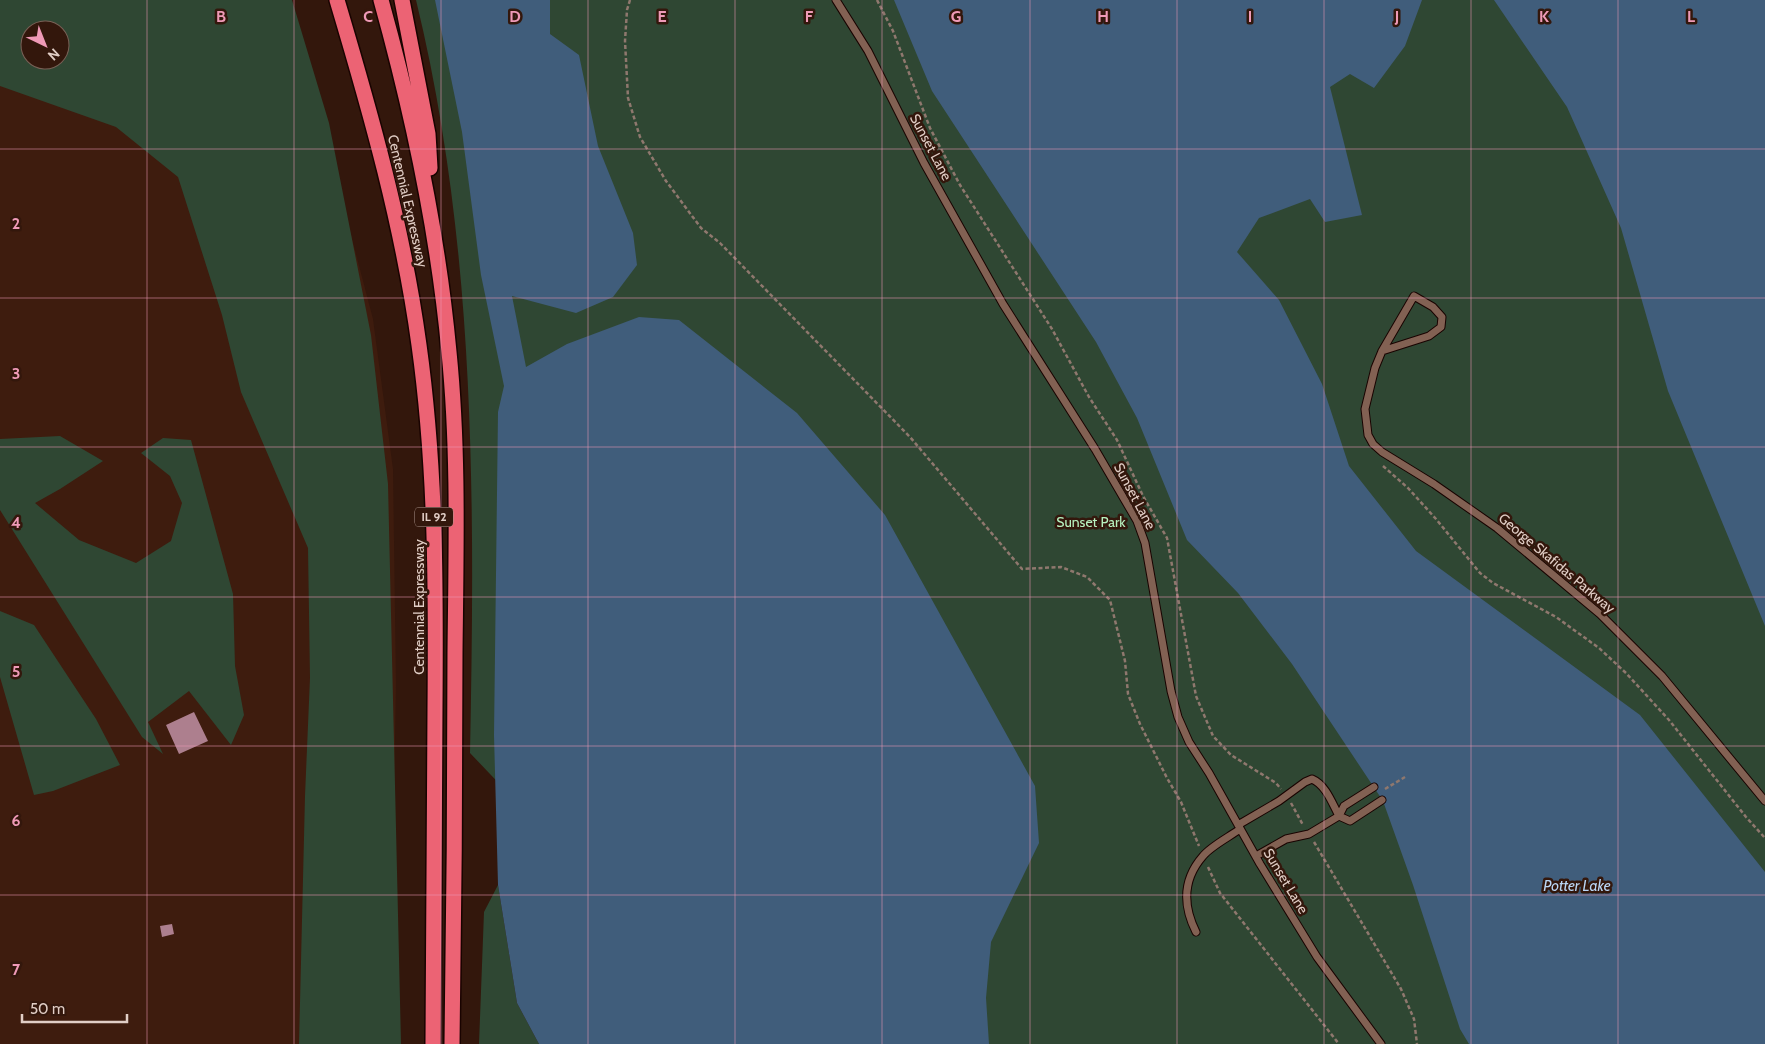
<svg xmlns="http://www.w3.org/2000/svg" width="1765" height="1044" viewBox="0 0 1765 1044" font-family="Cabin,sans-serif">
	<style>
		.built { fill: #3e1c0e; fill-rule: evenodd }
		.green { fill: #2f4733; fill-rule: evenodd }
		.water { fill: #405d7b }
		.building { fill: #ad7f8e }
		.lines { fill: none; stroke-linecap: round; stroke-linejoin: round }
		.service-casing { stroke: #190300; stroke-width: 9 }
		.motorway-casing { stroke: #190300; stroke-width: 18 }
		.path { stroke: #8f786e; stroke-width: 2.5; stroke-dasharray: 4 2.5; stroke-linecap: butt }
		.service { stroke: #826153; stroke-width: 7 }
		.motorway { stroke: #ec6374; stroke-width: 15 }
		.grid { fill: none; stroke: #ef9ab7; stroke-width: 1; stroke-opacity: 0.55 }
		.labels { text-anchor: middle; stroke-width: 5; stroke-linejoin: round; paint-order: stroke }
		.shield { fill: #33170c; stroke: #ad978e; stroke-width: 1 }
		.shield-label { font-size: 12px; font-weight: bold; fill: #e1cec6 }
		.street-label { font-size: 14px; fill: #e1cec6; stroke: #33170c }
		.park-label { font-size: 14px; fill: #b7f2c0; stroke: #33170c }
		.water-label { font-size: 15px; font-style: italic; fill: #bad7f7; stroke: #33170c }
		.grid-label { font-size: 16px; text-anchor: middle; font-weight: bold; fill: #ef9ab7; stroke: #33170c; stroke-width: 5; stroke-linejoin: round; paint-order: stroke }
	</style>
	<rect width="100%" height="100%" fill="#33170c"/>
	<path class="built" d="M0,0L329,151L373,319L393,469L396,683L390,1044H0ZM30,30H60V60H30Z"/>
	<path class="green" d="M0,0H292L329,123L371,335L388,484L401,1044H299L305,796L310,678L308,548L241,392L222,315L178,177L116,127L0,86ZM30,30H60V60H30Z
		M416,0H1728L1765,244V1044H747L470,753C475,501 476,246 416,0Z
		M60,436L103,461L60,489L35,503L79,540L136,563L171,541L182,503L170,476L141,453L163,438L191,440L233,594L235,666L244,715L231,745L189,691L148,722L163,754L142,737L0,510V439Z
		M0,611L34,625L96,719L120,765L53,791L34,795L0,677Z
		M498,885L517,1003L539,1044H479L484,912Z"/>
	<path class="water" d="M435,0H550V34L579,55L598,146L633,233L637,265L613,297L576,313L512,296L526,367L567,344L639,317L679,320L797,413L885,515L1035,786L1039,843L991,942L986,998L989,1044H539L517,1003L498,885L494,735L498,412L504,386L481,275L462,132Z
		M894,0H1422L1405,46L1374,88L1350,74L1330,87L1362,215L1325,222L1310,199L1259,218L1237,252L1279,300L1322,384L1349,466L1416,551L1640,715L1765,872V1044H1469L1460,1029L1413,885L1383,801L1292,664L1238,593L1187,540L1137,418L1096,342L932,91Z
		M1494,0H1765V626L1668,391L1621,228L1567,107Z"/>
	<path class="building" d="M194,712L208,741L179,754L166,725Z
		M172,924L174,934L162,937L160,926Z"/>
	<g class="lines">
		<defs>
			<path id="service" d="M836,0L868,51L924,163L1003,304L1095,449L1137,521L1145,543L1171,691L1178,717L1189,742L1209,773L1260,864L1317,957L1381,1044
				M1382,351L1429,336L1441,327L1442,317L1433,307L1414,296L1382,351L1375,368L1365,409L1368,435L1373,444L1382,452L1434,484L1497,528L1600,614L1662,676L1765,801
				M1374,787L1344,806L1339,816L1350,821L1382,800
				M1238,825L1279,801L1305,782L1312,779C1326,785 1332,803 1339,816L1309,834L1286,839L1256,856
				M1196,932C1183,906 1182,880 1203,856C1211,846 1229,837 1240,829"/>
			<path id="motorway" d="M337,0C371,114 403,227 419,345C436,467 436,588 435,710C434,821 434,933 433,1044
				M381,0C413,115 438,233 449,352C459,452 456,553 455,653C455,783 454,914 452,1044
				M402,0L428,134L430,168"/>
		</defs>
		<use href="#service" class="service-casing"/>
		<use href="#motorway" class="motorway-casing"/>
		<path class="path" d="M630,0L627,10L625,41L628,98L640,137L666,181L701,228L720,243L910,437L1022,569L1061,567L1087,577L1110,600L1125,661L1128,694L1140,724L1167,778L1181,802L1199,846
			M877,0L893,31L930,128L960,185L1052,329L1089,397L1117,440L1143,496L1167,538L1196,696L1213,736L1231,755L1276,783L1281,789
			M1383,466L1408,488L1436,519L1480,573L1493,583L1556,617L1599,648L1626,673L1669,720L1746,817L1765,838
			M1385,789L1405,777
			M1291,803L1303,825
			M1314,842L1401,989L1414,1019L1417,1044
			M1208,867L1220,893L1339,1044"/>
		<use href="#service" class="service"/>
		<use href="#motorway" class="motorway"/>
	</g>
	<path class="grid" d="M147,0V1044M294,0V1044M441,0V1044M588,0V1044M735,0V1044M882,0V1044M1030,0V1044M1177,0V1044M1324,0V1044M1471,0V1044M1618,0V1044M0,149H1765M0,298H1765M0,447H1765M0,597H1765M0,746H1765M0,895H1765"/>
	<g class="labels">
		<rect class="shield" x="415" y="507.5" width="38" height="19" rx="4"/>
		<g class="shield-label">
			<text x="434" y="521">IL 92</text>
		</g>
		<g class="street-label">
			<text transform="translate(931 147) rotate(62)" y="5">Sunset Lane</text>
			<text transform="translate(408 201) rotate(77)" y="5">Centennial Expressway</text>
			<text transform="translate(1135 496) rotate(62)" y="5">Sunset Lane</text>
			<text transform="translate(1557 563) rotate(40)" y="5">George Skafidas Parkway</text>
			<text transform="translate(419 607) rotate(-90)" y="5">Centennial Expressway</text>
			<text transform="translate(1286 881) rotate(59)" y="5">Sunset Lane</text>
		</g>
		<g class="park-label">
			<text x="1091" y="527">Sunset Park</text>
		</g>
		<g class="water-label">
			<text x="1577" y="891">Potter Lake</text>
		</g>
	</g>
	<g class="grid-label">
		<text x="221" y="22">B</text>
		<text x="368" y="22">C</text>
		<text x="515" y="22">D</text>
		<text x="662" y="22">E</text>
		<text x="809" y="22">F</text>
		<text x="956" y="22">G</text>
		<text x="1103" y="22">H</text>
		<text x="1250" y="22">I</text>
		<text x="1397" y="22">J</text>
		<text x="1544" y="22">K</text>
		<text x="1691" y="22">L</text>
		<text x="16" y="229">2</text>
		<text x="16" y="379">3</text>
		<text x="16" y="528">4</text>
		<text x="16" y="677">5</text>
		<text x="16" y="826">6</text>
		<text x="16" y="975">7</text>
	</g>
	<g transform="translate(45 45) rotate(137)"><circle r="24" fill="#33170c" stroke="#796056"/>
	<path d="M0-4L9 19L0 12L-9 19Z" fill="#ef9ab7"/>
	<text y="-8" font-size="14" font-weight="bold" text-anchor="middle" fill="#e1cec6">N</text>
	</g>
	<path d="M22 1014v8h105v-8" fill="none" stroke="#e1cec6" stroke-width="2.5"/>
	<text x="30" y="1014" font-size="15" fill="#e1cec6" stroke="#33170c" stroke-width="4" paint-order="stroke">50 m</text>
</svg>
